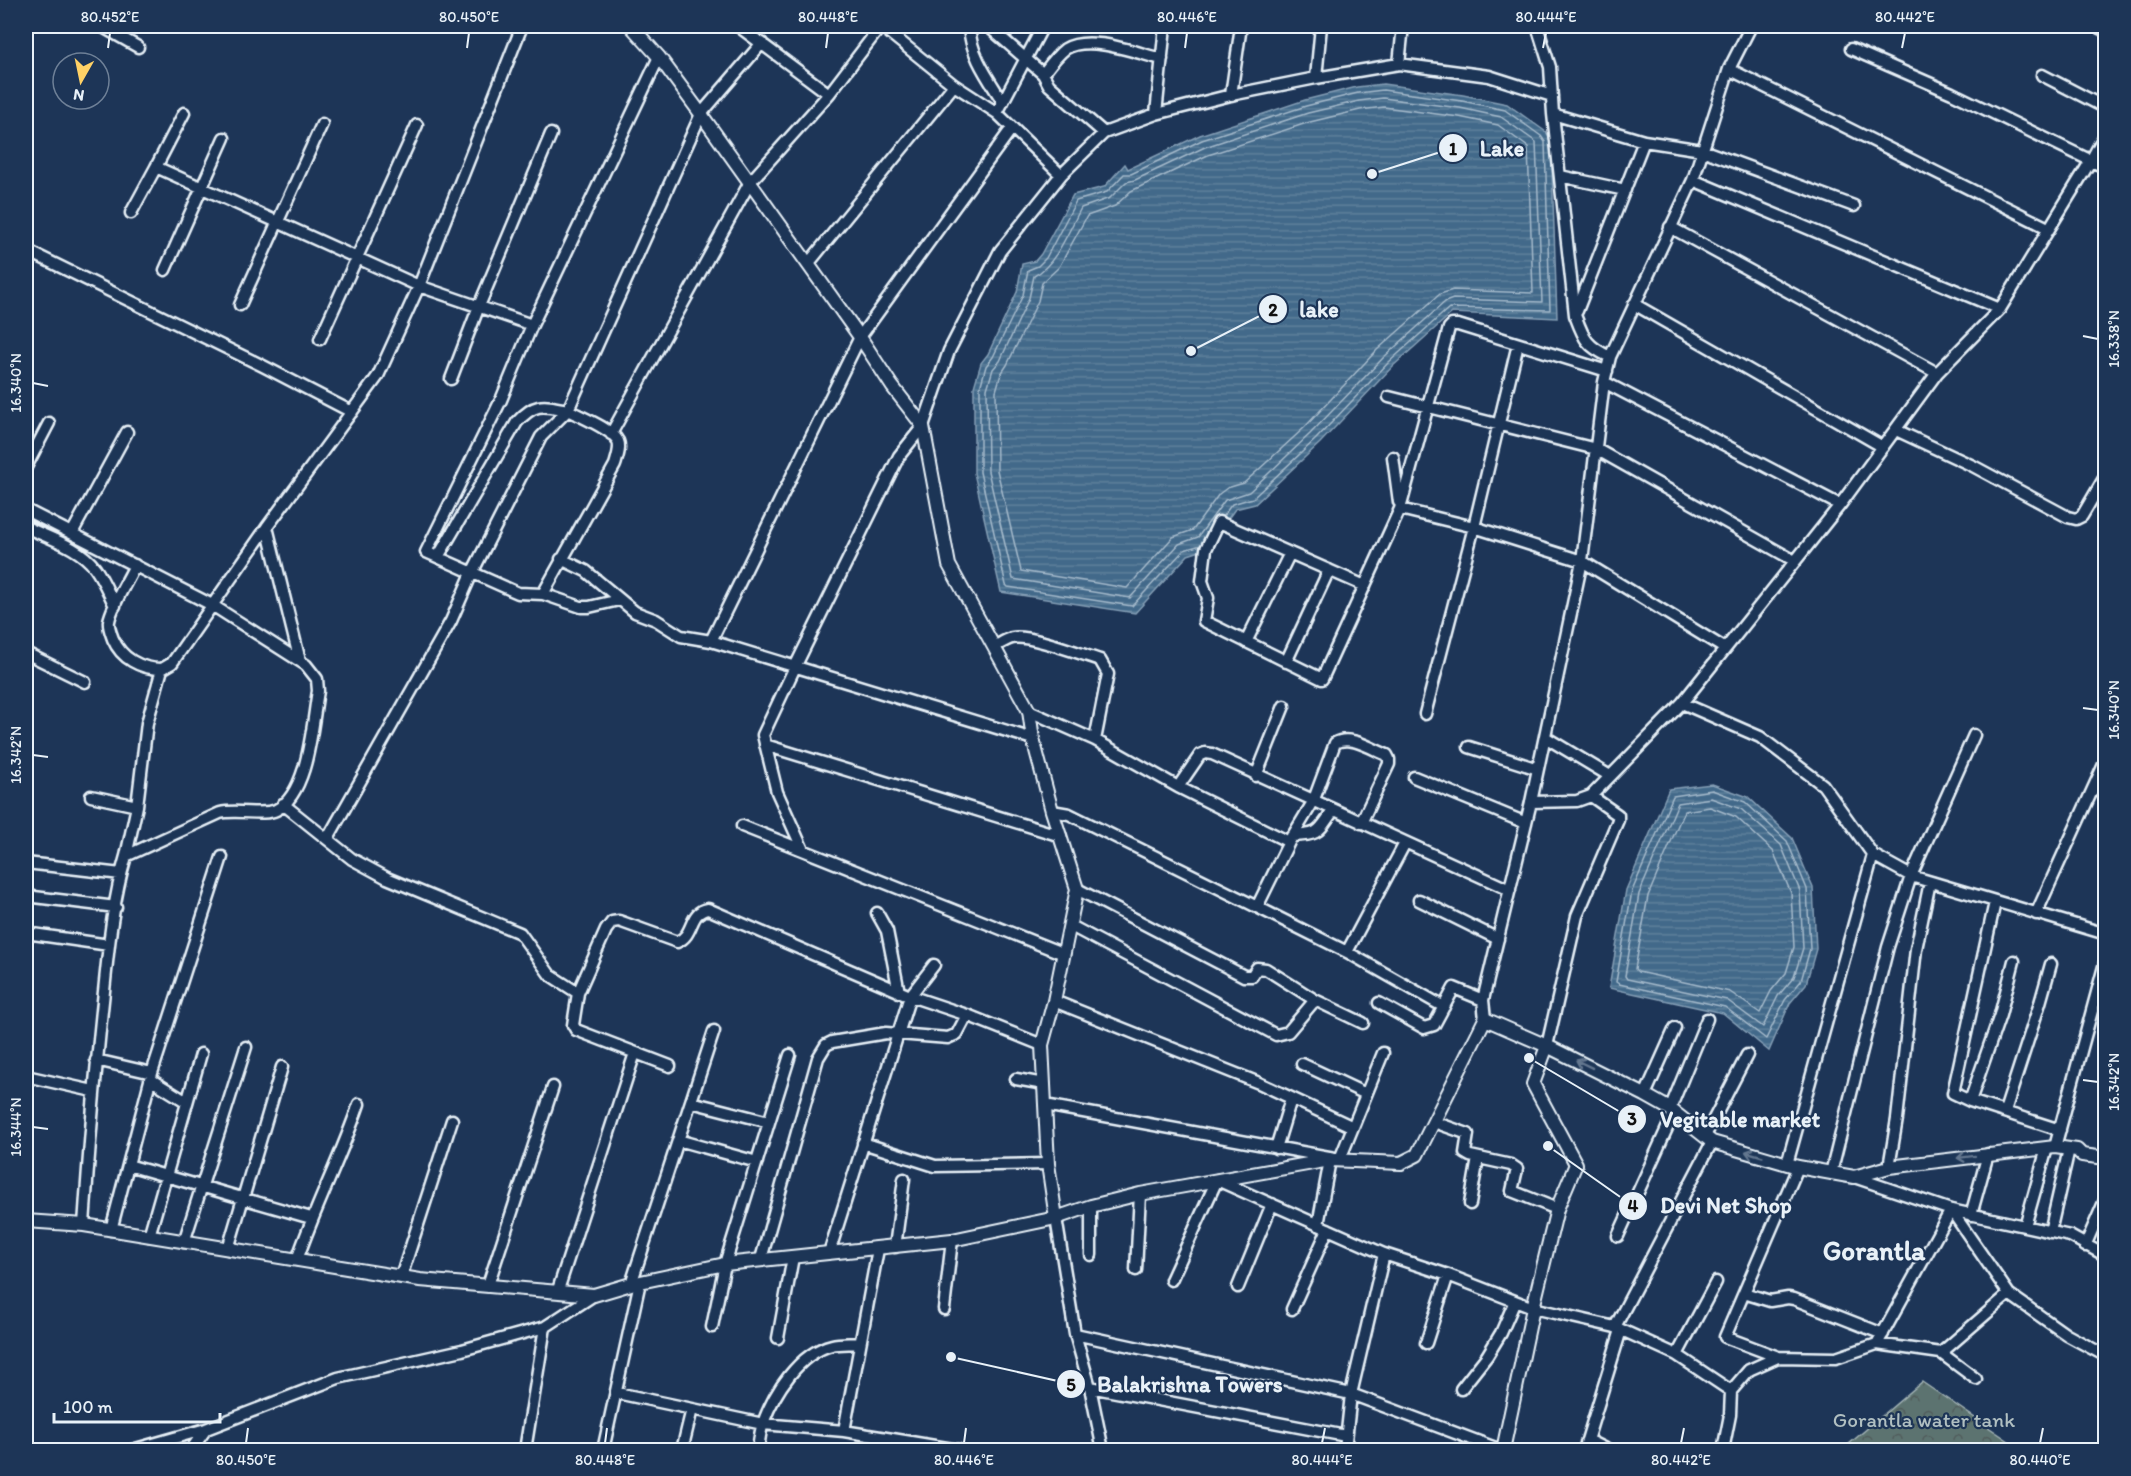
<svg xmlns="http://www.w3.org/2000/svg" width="2131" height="1476" viewBox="0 0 2131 1476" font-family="Itim,sans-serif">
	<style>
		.forest { fill: url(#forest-crowns); stroke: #a2b2b4; stroke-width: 1.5 }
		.water { fill: url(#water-rules); stroke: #859fb6; stroke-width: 1.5 }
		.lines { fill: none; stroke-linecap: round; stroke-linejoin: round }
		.shore { stroke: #a6bbcc; stroke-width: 1.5 }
		.minor-casing { stroke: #e8f1f8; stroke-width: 15 }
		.tertiary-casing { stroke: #e8f1f8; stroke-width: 16 }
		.minor { stroke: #1d3557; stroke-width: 10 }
		.tertiary { stroke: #1d3557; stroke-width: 12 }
		.oneway { stroke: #64778f }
		.ticks { fill: none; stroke: #e8f1f8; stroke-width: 2 }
		.labels { text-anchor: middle; stroke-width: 4.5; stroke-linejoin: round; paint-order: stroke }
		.park-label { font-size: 21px; fill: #b0bfc1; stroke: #1d3557 }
		.district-label { font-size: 27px; font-weight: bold; fill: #e8f1f8; stroke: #1d3557 }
		.leader { fill: none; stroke: #e8f1f8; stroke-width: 2 }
		.callout-dot { fill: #e8f1f8; stroke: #1d3557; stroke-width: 2 }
		.mark-label { font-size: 18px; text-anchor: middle; font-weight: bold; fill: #111 }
		.callout-label { font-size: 22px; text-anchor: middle; font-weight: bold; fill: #e8f1f8; stroke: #1d3557; stroke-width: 4.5; stroke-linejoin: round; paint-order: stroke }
		.neatline { fill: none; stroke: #e8f1f8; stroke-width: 2 }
		.ticks-label { font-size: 15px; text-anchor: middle; fill: #e8f1f8 }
	</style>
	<defs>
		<pattern id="forest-crowns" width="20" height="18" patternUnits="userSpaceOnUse" patternTransform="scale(1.5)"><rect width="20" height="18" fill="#5c736f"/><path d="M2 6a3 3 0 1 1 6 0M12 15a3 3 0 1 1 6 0" fill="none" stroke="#505b5b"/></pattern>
		<pattern id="water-rules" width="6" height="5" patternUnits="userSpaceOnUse" patternTransform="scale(1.5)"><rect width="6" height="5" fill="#43698a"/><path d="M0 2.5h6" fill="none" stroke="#5e7f9b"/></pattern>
	</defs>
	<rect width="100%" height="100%" fill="#1d3557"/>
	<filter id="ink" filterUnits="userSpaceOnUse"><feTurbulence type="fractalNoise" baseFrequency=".0167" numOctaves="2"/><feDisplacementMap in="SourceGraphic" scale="12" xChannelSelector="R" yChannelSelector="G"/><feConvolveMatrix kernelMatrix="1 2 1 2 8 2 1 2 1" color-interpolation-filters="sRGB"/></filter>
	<g filter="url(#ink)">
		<path class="forest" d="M1922,1382L2022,1450H1842Z"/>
		<path class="water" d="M1383,84L1463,95L1507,104L1546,132L1551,139L1557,318L1452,313L1393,366L1320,443L1255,504L1235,509L1206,549L1188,555L1135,613L1001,592L974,473V387L981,363L988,354L1017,292L1022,264L1035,261L1041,254L1073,195L1104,187L1125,164L1128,169L1200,135L1305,100L1357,87Z
			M1712,784L1748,797L1792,838L1813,888L1816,949L1806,984L1790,1003L1769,1051L1723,1013L1609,988L1626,890L1669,789Z"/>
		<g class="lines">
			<path class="shore" d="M1383,98L1460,108L1501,117L1536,142L1542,302L1453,299L1445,302L1384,357L1310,434L1249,492L1225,500L1198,537L1179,544L1130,598L1013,579L988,471L987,389L993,369L1000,361L1029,298L1034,276C1056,265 1069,230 1081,208L1110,198L1126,182L1135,180L1205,147L1308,113L1359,101Z
				M1384,107L1459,117L1498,125L1528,147L1533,293L1453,290L1440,294L1377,350L1304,428L1244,483L1227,488L1219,494L1193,530L1173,537L1127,588L1021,571L997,470L996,391L1001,374L1007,365L1038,301L1042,283L1059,267L1087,216L1115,206L1131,191L1208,155L1310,122L1360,110Z
				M1201,545L1184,550L1132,606L1008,587L1006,585L980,472V388L986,366L993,357L1023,295L1028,270L1038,266L1046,258L1076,201L1107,192L1124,174H1131L1202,140L1306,106L1358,93L1383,90L1462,101L1505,110L1541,136L1545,142L1550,310L1449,308L1389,362L1316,439L1253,498L1232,504L1223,516
				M1712,790L1745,802L1787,841L1807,889L1810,949L1801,981L1785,1000L1766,1039L1725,1007L1619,984L1616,982L1632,891L1673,796Z
				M1711,798L1741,809L1781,845L1800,891L1803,948L1794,977L1778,996L1763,1027L1727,1000L1627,979L1625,976L1639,894L1678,803Z
				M1710,807L1736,817L1773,851L1791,893L1794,947L1786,973L1771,991L1760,1013L1730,992L1638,972L1635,969L1648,896L1684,811Z"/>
			<defs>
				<path id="minor" d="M101,26L138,47
					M738,26L829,94
					M969,26C970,54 988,78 1003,102
					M988,26L1043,74
					M1537,26L1550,67L1553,114L1575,315C1584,339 1586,346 1610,357
					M2095,26L2106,31
					M1851,49L1952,93L2106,168
					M1399,64L1403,26
					M1729,69L2048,228
					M2042,75L2106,108
					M1316,78L1321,26
					M1231,95L1241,26
					M997,113L1061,175
					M1156,114L1165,26
					M1553,114L1644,141L1702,150L1854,206
					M1012,128L860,337L711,641L1033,739
					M1104,133L1049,85L1043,74C1049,66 1057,55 1065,49C1089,34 1136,53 1162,59
					M156,167L184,113
					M1560,176L1625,190
					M1693,180L2000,309
					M131,213L156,167L419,286L532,325
					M1670,227L1937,373
					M26,250L263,366L352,412
					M808,264L954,85L997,113L1043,26
					M165,270L224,138
					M1634,304L1883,447
					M240,305L322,124
					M1577,311L1644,141
					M320,339L417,125
					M451,379L479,306L551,134
					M1604,382L1840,505
					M1389,397L1596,449L1795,561
					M1896,430L1973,466L2068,517L2076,519L2082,516L2106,475
					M611,434L750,182L829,94L881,26L954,85
					M1393,457L1399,502
					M26,467L49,423
					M1400,509L1474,527L1518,344
					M26,510L212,605L306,665L317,679L318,691C312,724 309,793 276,810C264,816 237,809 220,813L126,856C112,903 108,953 103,1001C95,1076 89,1150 84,1225
					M26,527C48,538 80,547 95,568C103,579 109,594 115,606
					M267,527L300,661
					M72,533L127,432
					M561,559L586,571L635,612L656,620L681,636L711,641
					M135,565C128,580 112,605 109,621C108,627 111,633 113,639C121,658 140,669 162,669L172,663L267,527L378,376L419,286L522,26
					M1365,586L1219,522L1206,549L1202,581L1208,598L1204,621L1322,679L1400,509L1449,328L1452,325H1458L1607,371
					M543,594L615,465C617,458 621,448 618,441C612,429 579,416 568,410L701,114L762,43
					M619,600L589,607H581L543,594L518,593L426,552L501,400L532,325L659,57
					M1246,642L1290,553
					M994,647C1000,644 1005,640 1012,638C1029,634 1081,654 1100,660L1108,674L1095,740
					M26,653L85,682
					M1286,662L1329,570
					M1682,703L1760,737L1823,785L1873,855L1911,876L2106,934
					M1029,711L1095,740L1178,787L1289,842L1257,907L1069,814L1052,811
					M1425,714L1474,527L1582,561L1724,648
					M1545,737L1610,776
					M765,745L1061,836
					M1469,747L1538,769
					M1256,776L1284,706
					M1414,777L1526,823
					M1178,787L1200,755L1205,753L1212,754L1510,890
					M91,796L137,806L126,856
					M1531,802L1577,801L1591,796L1682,703L1840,505L1937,373L2000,309L2090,162L2106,133
					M283,804L352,859L387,878L520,933L550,975L578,993
					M137,806L147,723L162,669
					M742,826L1064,954
					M1292,836C1320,835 1318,832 1333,811
					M328,838L451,621L472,573L541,437L568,410C543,405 535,402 517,422L438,557
					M1289,842L1313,802L1335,743C1350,734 1372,749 1387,755L1389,759V764L1361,823
					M803,850L777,792L763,735L795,667L899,456L923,426L949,351L1000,251L1061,175L1104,133L1156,114L1231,95L1316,78L1399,64L1489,76L1552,96
					M26,863L121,874
					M1077,889L1244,976H1252L1257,968L1266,969L1315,1000L1363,1023
					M26,896L116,907
					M1419,900L1498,939
					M1995,902L1953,1093L1970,1101L2060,1130
					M1257,907L1347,952L1444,1007
					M877,913L887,931L899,992
					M2036,914L2106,760
					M1071,926L1276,1035L1288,1032L1315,1000
					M26,933L109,945
					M1347,952L1405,843
					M1054,1001L1259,1083L1353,1127
					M1379,1003L1424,1028L1434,1025L1454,988L1483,1000
					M1485,1019L1483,1000L1531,802L1582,561L1604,382L1610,357L1693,180L1729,69L1751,26
					M1547,1046L1577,916L1618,820V815L1591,796
					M96,1060L152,1073
					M1302,1064L1366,1094
					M670,1066L576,1030L573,1025L578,993L606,930L612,922L619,921L677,942C695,935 688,912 708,909L910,996L967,1015L1042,1045
					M26,1076L93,1091
					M150,1079L187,1102
					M1016,1079L1044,1084
					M1645,1095L1675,1028
					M1970,1101L2000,1015L2014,961
					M691,1102L769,1122
					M1045,1105L1340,1159L1383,1053
					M1670,1109L1707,1019
					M2005,1111L2040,1003L2051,964
					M1434,1122L1468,1134L1465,1153L1470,1156L1511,1165L1517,1169L1512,1191L1557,1209
					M1705,1136L1747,1055
					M678,1140L757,1162
					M863,1143L935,1166L1048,1164
					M2055,1147L2106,959
					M1276,1148L1291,1099
					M1787,1164L1873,855
					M128,1165L311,1218
					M1889,1167L1897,1119L1916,949L1930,882
					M1831,1173L1888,947L1911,876L1974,735
					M1854,1177L1951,1210L2070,1236L2106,1256
					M1470,1204L1478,1158
					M1971,1215L1988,1154
					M1056,1218L1075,1334L1090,1387L1103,1450
					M1318,1225L1330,1160
					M2025,1226L2047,1148
					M111,1230L152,1073L222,857
					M2050,1232L2069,1149
					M149,1236L201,1054
					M1618,1236L1674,1113
					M184,1242L246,1047
					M2085,1246L2106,1198
					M895,1247L904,1179
					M228,1249L282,1067
					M829,1253L910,996L934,965
					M1091,1255V1206
					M761,1259L818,1058L826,1045L832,1042L886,1033L948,1038L957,1034L967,1015
					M297,1260C315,1207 341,1157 359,1104
					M1136,1270L1140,1194
					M401,1277L452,1120
					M1171,1280L1217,1180L1384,1254L1448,1275L1533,1308L1615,1327L1677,1355L1731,1391L1749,1370L1778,1357L1836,1358L1877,1344L1941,1353L2009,1294
					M631,1284L714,1031
					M488,1285L553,1087
					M1238,1287L1272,1204
					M558,1290L635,1053
					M1744,1293L1770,1301L1788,1298L1794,1299L1883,1334
					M944,1309L952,1240
					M1292,1309L1328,1229
					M712,1327L725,1264L790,1055
					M1615,1327L1712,1142
					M1075,1334L1351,1394L1501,1450
					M778,1338L793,1257
					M1426,1343L1448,1275
					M1877,1344L1951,1210L2009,1294L2067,1335L2106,1356
					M1941,1353L1976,1379
					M1677,1355L1716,1282
					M1778,1357L1725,1337L1798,1167
					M1090,1387L1346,1436
					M1461,1389L1487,1356L1501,1333L1515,1301
					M617,1393L763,1424L844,1431L959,1450
					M844,1431L878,1249
					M1587,1440L1607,1450
					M132,1450L206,1429L338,1378L462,1350L545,1327L594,1295
					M191,1450L206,1429
					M525,1450L545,1327
					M603,1450L640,1282
					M682,1450L692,1409
					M758,1450C759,1442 760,1432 763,1423C774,1393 799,1353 832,1345C840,1343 851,1344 860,1343
					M1345,1450L1351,1394L1384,1254
					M1584,1450L1621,1330
					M1723,1450L1730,1415L1731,1391"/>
				<path id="tertiary" d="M631,26L659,57L701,114L860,337L892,386L923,426L949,565L1029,711L1033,739L1052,811L1077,889L1054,1001L1042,1045L1048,1164L1056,1218
					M26,1221L84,1225L420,1280L594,1295L631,1284L725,1264L952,1240L1056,1218L1091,1206L1140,1194L1330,1160L1401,1163L1417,1155L1485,1019L1547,1046L1645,1095L1670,1109L1712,1142L1798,1167L1854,1177L1889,1167L2055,1147L2077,1150L2082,1155L2106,1158
					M1503,1450L1533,1308L1557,1209L1576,1164L1533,1084L1547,1046"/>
			</defs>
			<use href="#minor" class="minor-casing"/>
			<use href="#tertiary" class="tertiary-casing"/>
			<use href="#minor" class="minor"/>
			<use href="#tertiary" class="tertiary"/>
		</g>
		<defs><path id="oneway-shaft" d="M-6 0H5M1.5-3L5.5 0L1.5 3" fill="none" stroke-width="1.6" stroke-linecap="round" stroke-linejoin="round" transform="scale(1.5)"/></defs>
		<g class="oneway">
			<use href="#oneway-shaft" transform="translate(1584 1064) rotate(-154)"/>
			<use href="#oneway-shaft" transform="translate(1754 1154) rotate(-164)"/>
			<use href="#oneway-shaft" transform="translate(1966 1157) rotate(173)"/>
		</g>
	</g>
	<path class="ticks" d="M108,48L110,33M467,48L469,33M826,48L828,33M1185,48L1187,33M1543,48L1546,33M1902,48L1905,33M2083,336L2098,339M33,383L48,386M2083,708L2098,710M33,755L48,757M2083,1080L2098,1082M33,1127L48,1129M246,1443L248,1428M605,1443L607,1428M964,1443L966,1428M1322,1443L1325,1428M1681,1443L1684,1428M2040,1443L2043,1428"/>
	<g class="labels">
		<g class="park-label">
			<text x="1924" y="1427">Gorantla water tank</text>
		</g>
		<g class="district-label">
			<text x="1874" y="1260">Gorantla</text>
		</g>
	</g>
	<path class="leader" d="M1372 174L1453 148M1191 351L1273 309M1529 1058L1632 1119M1548 1146L1633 1206M951 1357L1071 1384"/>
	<g class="callout-dot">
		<circle cx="1372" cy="174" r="6"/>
		<circle cx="1191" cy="351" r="6"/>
		<circle cx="1529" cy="1058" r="6"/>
		<circle cx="1548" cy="1146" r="6"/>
		<circle cx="951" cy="1357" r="6"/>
		<circle cx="1453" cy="148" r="15"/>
		<circle cx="1273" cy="309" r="15"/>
		<circle cx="1632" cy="1119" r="15"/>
		<circle cx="1633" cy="1206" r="15"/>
		<circle cx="1071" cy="1384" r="15"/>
	</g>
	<g class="mark-label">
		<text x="1453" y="155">1</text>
		<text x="1273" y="316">2</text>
		<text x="1632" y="1125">3</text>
		<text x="1633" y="1212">4</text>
		<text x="1071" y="1391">5</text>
	</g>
	<g class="callout-label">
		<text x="1502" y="156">Lake</text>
		<text x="1319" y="317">lake</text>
		<text x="1740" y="1127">Vegitable market</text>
		<text x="1726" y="1213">Devi Net Shop</text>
		<text x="1190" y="1392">Balakrishna Towers</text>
	</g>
	<rect width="2131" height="1476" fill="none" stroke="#1d3557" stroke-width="66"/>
	<g transform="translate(81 81) rotate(189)"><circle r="28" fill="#1d3557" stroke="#6e8097" stroke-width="1.5"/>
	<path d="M0-4.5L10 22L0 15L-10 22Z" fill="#ffd166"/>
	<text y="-9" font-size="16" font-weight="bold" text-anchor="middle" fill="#e8f1f8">N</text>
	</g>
	<path d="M54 1413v9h166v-9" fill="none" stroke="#e8f1f8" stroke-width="3"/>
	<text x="63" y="1413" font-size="18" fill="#e8f1f8" stroke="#1d3557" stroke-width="4.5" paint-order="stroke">100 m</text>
	<rect x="33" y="33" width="2065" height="1410" class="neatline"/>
	<g class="ticks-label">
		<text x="110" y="22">80.452°E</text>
		<text x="469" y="22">80.450°E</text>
		<text x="828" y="22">80.448°E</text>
		<text x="1187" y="22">80.446°E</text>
		<text x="1546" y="22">80.444°E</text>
		<text x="1905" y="22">80.442°E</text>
		<text transform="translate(2114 339) rotate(-90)" y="5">16.338°N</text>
		<text transform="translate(16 383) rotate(-90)" y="5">16.340°N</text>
		<text transform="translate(2114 710) rotate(-90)" y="5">16.340°N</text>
		<text transform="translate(16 755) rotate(-90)" y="5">16.342°N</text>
		<text transform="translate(2114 1082) rotate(-90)" y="5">16.342°N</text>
		<text transform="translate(16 1127) rotate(-90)" y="5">16.344°N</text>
		<text x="246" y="1465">80.450°E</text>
		<text x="605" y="1465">80.448°E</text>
		<text x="964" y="1465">80.446°E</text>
		<text x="1322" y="1465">80.444°E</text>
		<text x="1681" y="1465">80.442°E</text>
		<text x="2040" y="1465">80.440°E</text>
	</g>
</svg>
